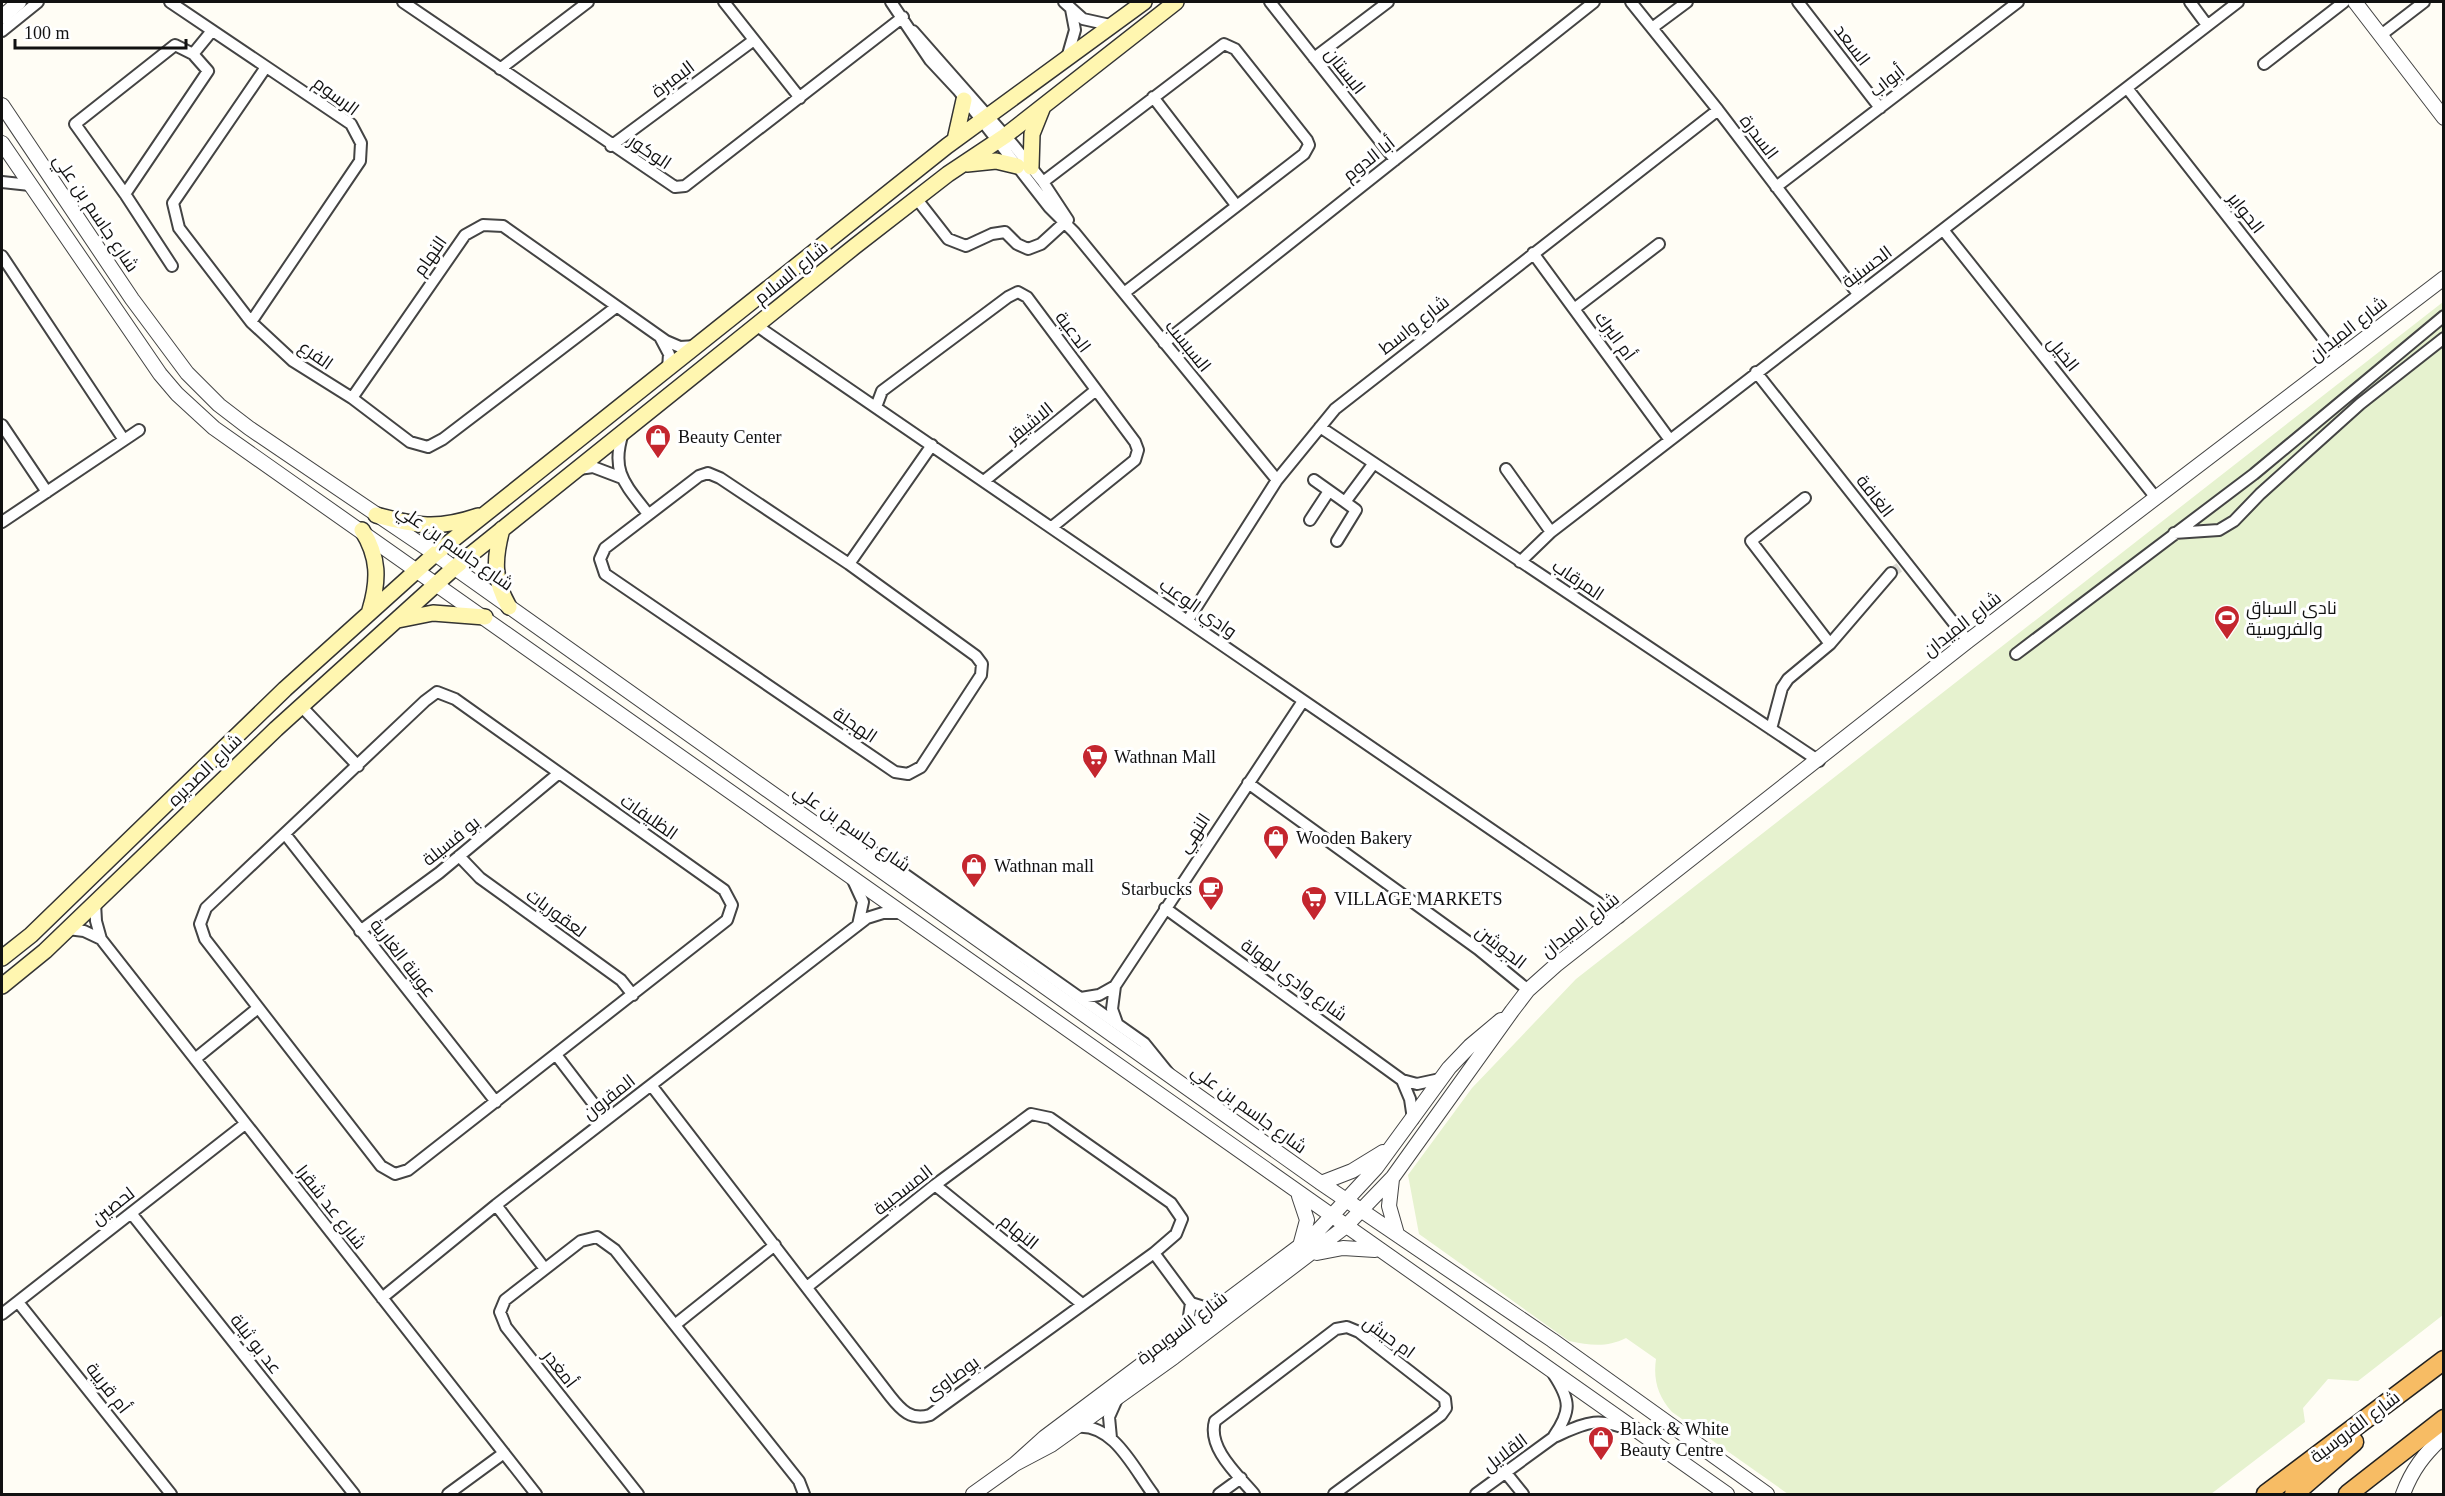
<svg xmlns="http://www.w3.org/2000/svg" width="2445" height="1496" viewBox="0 0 2445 1496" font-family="'Times New Roman',Cairo,serif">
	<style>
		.pitch { fill: #e6f2cf }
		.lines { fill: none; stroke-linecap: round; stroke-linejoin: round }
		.minor-tunnel { stroke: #dbdad3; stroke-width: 10; stroke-dasharray: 10 5; stroke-linecap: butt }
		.minor-casing { stroke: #444; stroke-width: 14 }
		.tertiary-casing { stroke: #444; stroke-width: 16 }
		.secondary-casing { stroke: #333; stroke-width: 18 }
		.trunk-casing { stroke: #222; stroke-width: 21 }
		.minor { stroke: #fff; stroke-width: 10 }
		.tertiary { stroke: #fff; stroke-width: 14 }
		.secondary { stroke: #fff6b0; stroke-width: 15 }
		.trunk { stroke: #f7bc64; stroke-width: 18 }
		.labels { text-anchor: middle; stroke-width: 6; stroke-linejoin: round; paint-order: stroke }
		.street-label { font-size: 18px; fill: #111; stroke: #fff }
		.poi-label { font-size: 18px; fill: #111; stroke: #fff; text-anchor: start }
	</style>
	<rect width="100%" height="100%" fill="#fffdf5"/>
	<path class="pitch" d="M2443,302V1315L2358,1381L2328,1379L2303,1408L2305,1422L2211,1494H1788L1672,1412C1658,1396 1653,1380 1656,1359L1626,1338C1606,1348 1590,1345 1569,1341L1419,1234L1408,1175L1472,1088L1576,979Z"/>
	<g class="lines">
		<path class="minor-tunnel" d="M1891,573L1900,567"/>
		<defs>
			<path id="minor" d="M170,2L351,124L361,143L360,161L251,322
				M403,2L675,187L685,186L903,17
				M724,2L800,98
				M891,2L930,60L958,90L1049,207L1074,232L1277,480
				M1064,2L1083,19L1110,25
				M1270,2L1395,160
				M1631,2L1718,110L1858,294
				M1798,2L1880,108
				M2190,2L2207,25
				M1652,28L1687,2
				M2,31L38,2
				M913,31L1015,147L1043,182L1068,220
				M2381,35L2424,2
				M1067,58L1075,30L1071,9
				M1314,58L1388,2
				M2264,64L2344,2
				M266,67L173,203L179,228L251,322L293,361L352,398L410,442L428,447L443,439L616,307
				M500,69L588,2
				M2127,88L2339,359
				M1153,97L1236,205
				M611,146L754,40
				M2,182L30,185
				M1043,182L1224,44L1235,49L1307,140L1309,145L1304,154L1124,293
				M1776,187L2018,2
				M125,194L208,71L193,54
				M916,198L948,239L966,246L992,234L1005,232L1017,244L1028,249L1041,244L1064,223
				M1944,231L2156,498
				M1533,253L1670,440
				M2,256L124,440
				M172,266L125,194L75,124L175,45L193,54L211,32
				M1574,309L1659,244
				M757,326L1619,917
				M660,337L669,354L668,369
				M1164,343L1594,2
				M1756,372L1968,641
				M352,398L465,235L483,225L503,226L666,341L680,347L696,346
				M876,407L882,391L1008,297L1018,292L1027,297L1135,442L1138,450L1135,460L1052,527
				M2,425L47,492
				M1320,427L1819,761
				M623,433C610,472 626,485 648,514
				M579,469L593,467L622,478
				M1506,469L1551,532
				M708,473L720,478L849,564L976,656L982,664L981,675L921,767L908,774L895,772L605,574L600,559L605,548L699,476Z
				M1314,480L1345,502
				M984,481L1096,390
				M1805,498L1751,541L1830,644
				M1310,520L1329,491
				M2,522L139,430
				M2174,533L2219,530L2234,521L2260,494L2360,404L2444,338
				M1337,541L1356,510L1345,502L1374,463
				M1520,562L1551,532L2238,2
				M849,564L932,445
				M1188,620L1277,480L1335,409L1718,110
				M2016,654L2254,474L2444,316
				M437,692L455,699L724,890L732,905L727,920L408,1170L395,1174L381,1166L205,939L200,924L206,908L425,701Z
				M301,706L358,766
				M1771,729L1782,688L1788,679L1830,644L1891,573
				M1248,783L1478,949L1528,990
				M285,834L496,1102
				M837,839L854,842L869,849L1144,1043L1169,1074
				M459,856L480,878L621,980L633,995
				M852,878L863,902L858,925
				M95,903L96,921L101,939L536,1494
				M1165,908L1402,1080L1417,1084L1440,1079
				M68,929L84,931L101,939
				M360,931L439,873L559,773
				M1081,998L1099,995L1115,986
				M1117,1023L1112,1009L1115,986L1303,701
				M557,1056L606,1120
				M195,1059L258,1008
				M1402,1080L1410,1099L1413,1119
				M651,1085L890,1396C901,1410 911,1421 930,1415L1154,1253L1176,1234L1182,1219L1171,1203L1050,1118L1031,1114L935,1185L807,1287
				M935,1185L1082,1304
				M496,1205L545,1269
				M131,1213L354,1494
				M1154,1253L1191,1303L1204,1307L1217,1306
				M382,1298L496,1205L867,918L883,913H902
				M18,1302L171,1494
				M2,1314L245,1124
				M676,1324L775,1245
				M1187,1329L1191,1303
				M1076,1427C1113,1422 1134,1469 1153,1494
				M1554,1436C1571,1411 1571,1401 1554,1375
				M1111,1438L1109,1417L1117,1399
				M1506,1473L1523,1494
				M448,1494L504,1453
				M638,1494L506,1327L500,1312L505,1300L581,1241L597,1237L615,1250L799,1481L804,1494
				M1219,1494L1241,1478
				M1254,1494C1238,1475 1207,1448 1215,1421L1336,1329L1347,1327L1359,1332L1445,1399L1446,1408L1441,1415L1334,1494
				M1476,1494L1554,1437C1586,1423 1596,1416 1630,1430"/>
			<path id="tertiary" d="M2355,2L2444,118
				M2,17L19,2
				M2,105L132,299L187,373L219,405L249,428L435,554L1321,1183L1552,1340L1767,1494
				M2,143L160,374L177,394L214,428L1727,1494
				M1392,1179L1389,1206L1397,1234
				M1321,1183L1352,1171L1383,1152
				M1299,1196L1307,1220L1300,1246
				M1317,1253L1343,1248L1375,1250
				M1015,1464L1051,1445L1174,1357L1345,1227L1393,1177L1512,1011L1528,990L1556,965L1968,641L2444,278
				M973,1494L1015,1464L1045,1437L1313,1236L1376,1168L1449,1068L1470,1046L1501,1020
				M2403,1494C2412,1470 2424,1454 2444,1436"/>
			<path id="secondary" d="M955,140L964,100
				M967,164L996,161L1017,166
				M1031,167L1032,134L1042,109
				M376,515C417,526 437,530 478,516
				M502,529C494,559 493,579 509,607
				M362,530C379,557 379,580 370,610
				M398,620L433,613L485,617
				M2,958L31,935L285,689L435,554L947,146L1144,2
				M2,986L45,951L276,729L454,568L854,247L948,174L1005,136L1176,2"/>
			<path id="trunk" d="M2266,1494L2444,1360
				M2294,1494L2354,1442
				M2348,1494L2444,1419"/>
		</defs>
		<use href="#minor" class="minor-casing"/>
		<use href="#tertiary" class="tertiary-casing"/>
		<use href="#secondary" class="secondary-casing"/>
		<use href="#trunk" class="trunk-casing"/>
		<use href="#minor" class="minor"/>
		<use href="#tertiary" class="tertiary"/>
		<use href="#secondary" class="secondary"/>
		<use href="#trunk" class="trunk"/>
	</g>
	<defs>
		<symbol id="shop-pin" viewBox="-11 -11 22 30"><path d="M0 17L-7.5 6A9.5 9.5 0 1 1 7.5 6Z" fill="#c4262e" stroke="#fff"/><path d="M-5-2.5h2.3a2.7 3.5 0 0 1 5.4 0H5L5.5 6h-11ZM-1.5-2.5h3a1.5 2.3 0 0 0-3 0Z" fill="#fff"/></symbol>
		<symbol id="stadium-pin" viewBox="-11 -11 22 30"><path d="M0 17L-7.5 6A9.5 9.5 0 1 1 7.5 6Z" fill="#c4262e" stroke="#fff"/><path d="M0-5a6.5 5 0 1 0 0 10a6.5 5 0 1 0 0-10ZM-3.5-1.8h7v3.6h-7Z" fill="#fff"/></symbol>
		<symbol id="supermarket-pin" viewBox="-11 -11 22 30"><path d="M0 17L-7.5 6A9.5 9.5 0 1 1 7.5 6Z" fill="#c4262e" stroke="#fff"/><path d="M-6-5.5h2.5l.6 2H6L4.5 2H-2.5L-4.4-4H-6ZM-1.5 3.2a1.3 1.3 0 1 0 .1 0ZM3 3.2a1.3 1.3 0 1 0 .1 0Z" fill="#fff"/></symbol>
		<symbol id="cafe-pin" viewBox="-11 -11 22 30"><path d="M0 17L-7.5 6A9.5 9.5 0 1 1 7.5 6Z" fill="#c4262e" stroke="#fff"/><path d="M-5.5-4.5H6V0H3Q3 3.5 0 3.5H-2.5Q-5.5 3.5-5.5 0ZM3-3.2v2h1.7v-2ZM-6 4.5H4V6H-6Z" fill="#fff"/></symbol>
	</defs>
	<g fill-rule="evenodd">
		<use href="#shop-pin" x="643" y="422" width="30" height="40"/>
		<use href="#stadium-pin" x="2212" y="603" width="30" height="40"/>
		<use href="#supermarket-pin" x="1080" y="742" width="30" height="40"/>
		<use href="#shop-pin" x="1261" y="823" width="30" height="40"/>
		<use href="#shop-pin" x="959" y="851" width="30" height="40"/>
		<use href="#cafe-pin" x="1196" y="874" width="30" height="40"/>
		<use href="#supermarket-pin" x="1299" y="884" width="30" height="40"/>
		<use href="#shop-pin" x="1586" y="1424" width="30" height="40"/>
	</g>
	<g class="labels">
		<g class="street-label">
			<text transform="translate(1852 45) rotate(53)" y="6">السعد</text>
			<text transform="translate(1345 71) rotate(52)" y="6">البستان</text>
			<text transform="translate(673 79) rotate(-37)" y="6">البمبرة</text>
			<text transform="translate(1887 81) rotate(-38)" y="6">أبواب</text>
			<text transform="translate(336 96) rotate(37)" y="6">الرسوم</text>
			<text transform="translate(1759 137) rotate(53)" y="6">السدرة</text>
			<text transform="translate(650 152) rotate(34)" y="6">الوكور</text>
			<text transform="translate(1369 159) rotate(-38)" y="6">أبا الدوم</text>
			<text transform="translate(96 213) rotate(56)" y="6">شارع جاسم بن علي</text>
			<text transform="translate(2246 213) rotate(52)" y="6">الحواير</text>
			<text transform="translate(430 256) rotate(-55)" y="6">النهام</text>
			<text transform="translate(1867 267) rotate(-37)" y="6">الحسنية</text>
			<text transform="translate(791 273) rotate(-39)" y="6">شارع السلام</text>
			<text transform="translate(1414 325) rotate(-38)" y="6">شارع واسط</text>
			<text transform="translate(2348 329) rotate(-38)" y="6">شارع الميدان</text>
			<text transform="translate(1073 332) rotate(53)" y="6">الدعية</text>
			<text transform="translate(1615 336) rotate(54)" y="6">أم البرك</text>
			<text transform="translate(1188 346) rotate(51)" y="6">السبسب</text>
			<text transform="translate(2063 354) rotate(51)" y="6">الخيل</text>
			<text transform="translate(316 355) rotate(35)" y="6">الفرع</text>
			<text transform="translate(1030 423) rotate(-39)" y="6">الاشيقر</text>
			<text transform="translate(1875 496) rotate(52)" y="6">الغافة</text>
			<text transform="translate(455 547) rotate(35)" y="6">شارع جاسم بن علي</text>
			<text transform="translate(1578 580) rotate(34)" y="6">المرقاب</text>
			<text transform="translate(1198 608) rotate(35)" y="6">وادي الوعب</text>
			<text transform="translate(1962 624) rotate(-38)" y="6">شارع الميدان</text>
			<text transform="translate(855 725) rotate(34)" y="6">الهجلة</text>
			<text transform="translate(205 770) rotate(-44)" y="6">شارع الصديره</text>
			<text transform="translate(649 817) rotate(35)" y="6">الظليفات</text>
			<text transform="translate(852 828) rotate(35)" y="6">شارع جاسم بن علي</text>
			<text transform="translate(1194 833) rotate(-56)" y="6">النهي</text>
			<text transform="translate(451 841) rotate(-39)" y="6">بو فسيلة</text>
			<text transform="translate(556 913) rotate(36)" y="6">لعقوريات</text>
			<text transform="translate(1580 925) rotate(-38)" y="6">شارع الميدان</text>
			<text transform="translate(1501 947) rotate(38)" y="6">الجوشن</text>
			<text transform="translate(403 958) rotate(52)" y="6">عوينة الغارية</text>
			<text transform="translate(1294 980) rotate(36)" y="6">شارع وادي لهولة</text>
			<text transform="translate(609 1097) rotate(-38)" y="6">المقرون</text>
			<text transform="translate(1249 1109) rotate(36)" y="6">شارع جاسم بن علي</text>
			<text transform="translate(903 1190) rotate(-38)" y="6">المسحبية</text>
			<text transform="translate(113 1206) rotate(-38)" y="6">لحصين</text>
			<text transform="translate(331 1207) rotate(52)" y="6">شارع عد شقرا</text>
			<text transform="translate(1019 1232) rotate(39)" y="6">النهام</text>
			<text transform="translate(1182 1328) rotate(-37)" y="6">شارع السويمرة</text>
			<text transform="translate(1389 1337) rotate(36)" y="6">ام حيش</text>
			<text transform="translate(256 1344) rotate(52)" y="6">عد بو ثيلة</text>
			<text transform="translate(560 1369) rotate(52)" y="6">أمغدر</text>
			<text transform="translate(952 1378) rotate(-36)" y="6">بوصاوى</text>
			<text transform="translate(108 1388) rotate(52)" y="6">أم قريبة</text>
			<text transform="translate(2355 1427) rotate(-37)" y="6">شارع الفروسية</text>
			<text transform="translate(1505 1453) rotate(-37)" y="6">القلايل</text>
		</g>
		<g class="poi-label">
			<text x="678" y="443">Beauty Center</text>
			<text x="2246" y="614">نادي السباق<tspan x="2246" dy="21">والفروسية</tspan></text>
			<text x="1114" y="763">Wathnan Mall</text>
			<text x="1296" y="844">Wooden Bakery</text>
			<text x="994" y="872">Wathnan mall</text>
			<text x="1192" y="895" text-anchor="end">Starbucks</text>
			<text x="1334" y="905">VILLAGE MARKETS</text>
			<text x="1620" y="1435">Black &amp; White<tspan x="1620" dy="21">Beauty Centre</tspan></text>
		</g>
	</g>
	<rect width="2445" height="1496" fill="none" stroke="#111111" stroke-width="6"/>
	<path d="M15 39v9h171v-9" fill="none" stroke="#111111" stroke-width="3"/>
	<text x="24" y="39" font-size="18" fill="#111111" stroke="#ffffff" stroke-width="4.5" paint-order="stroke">100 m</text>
</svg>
